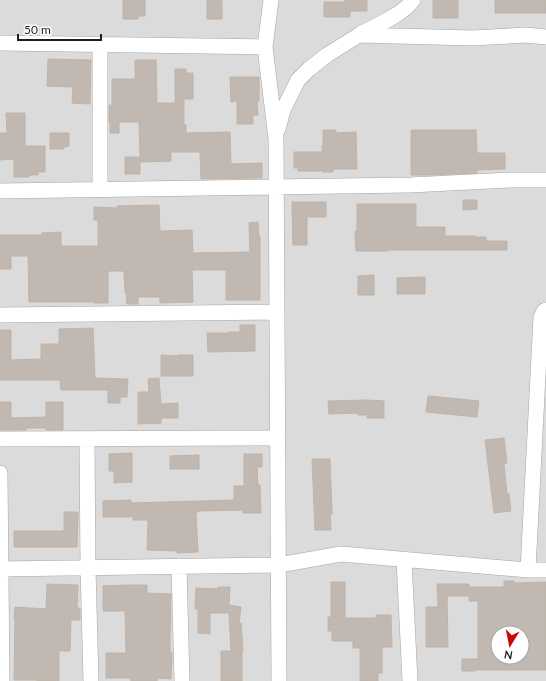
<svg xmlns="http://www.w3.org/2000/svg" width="546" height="681" viewBox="0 0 546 681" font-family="Lato,sans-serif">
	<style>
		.residential { fill: #dcdbdb; fill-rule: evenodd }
		.building { fill: #c0b8b1; stroke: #c0b3a8; fill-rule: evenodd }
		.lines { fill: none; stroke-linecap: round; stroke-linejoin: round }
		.minor-casing { stroke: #a5a5a5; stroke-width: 16 }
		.minor { stroke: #fff; stroke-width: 15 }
	</style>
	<rect width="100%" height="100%" fill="#efece5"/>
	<path class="residential" d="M0,0H546V681H0ZM498,633H522V657H498Z"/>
	<path class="building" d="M123,0H145V16H138V19H123Z
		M207,0H222V19H207Z
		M345,0H367V11H350V17H324V2H345Z
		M433,0H458V18H433Z
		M495,0H546V13H495Z
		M48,59L91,60L90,104L72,103L73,87L47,86Z
		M135,60H156L157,103H175V69H186V73H193V99H184V125H186V133L230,132L231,164L262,163V178L201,179L200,152H171V161L140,162V174H125V157H140L139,122H119V133H110V122H109V105H112V79H135Z
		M230,77H259V101H257L258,115H253V124H237V101L231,102Z
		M6,113H25V146H45V172H38V175H29V177H14V159L0,160V133H7Z
		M323,130H336V133L356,132L357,169H333V172H323V171H298V168H294V152H322V146H323Z
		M412,130H476L477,153H505V169L477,170V173L429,175H411V131Z
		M50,133H69V146L64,147V149H50Z
		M463,200H477V209L463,210Z
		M292,202H326V217H307V245H293Z
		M357,204H416V227H445V236H476V237H486V241H507V250H388V251H356L355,231H357Z
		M159,205L160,231L192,230L193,253L250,252L249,223L258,222L259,237H260V300H226V270H192L193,302L160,303V297H138V304H127L126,293H125L124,271H108V303H94V302H29L28,256H11V269H0V235H42V233L61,232V246H98V220H94V207L117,208V206Z
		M374,275V295H358V276Z
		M425,277V294H397V278Z
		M240,325H255V351L208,352L207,333H228V332H240Z
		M93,328L95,378L128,379L127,397H120V403H108V390H61L60,380H0V330H11V360L41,359V344H59V329Z
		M161,355L178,356V355H193V376H161Z
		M159,378L161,404L178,403V418H161V423L138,424V392H149L148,379Z
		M428,396L479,401L477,417L426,412Z
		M366,400L384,401V418H367V415H358V413L329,414L328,401Z
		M0,402H11V418L46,417V402H63V430H46V428H26V430H0Z
		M504,438L507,463L504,464L507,494H509L511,511L494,513L485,440Z
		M132,453V482L114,483V471H109V454Z
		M244,454H262V467H257L258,485H260L261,513H243V510L199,511V512H196L198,552L177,553V551L147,550L148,520H133V517H103V501L131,500V503L234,500V486H244Z
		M199,455V469H170V456Z
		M312,459H330L332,514H330L331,530H315Z
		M64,512H78L77,547H14V531H64Z
		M504,581H514V583L546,582V670H475V671H462V659H478V601H469V596H447L448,647H426V607H438L437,584H469V587H504ZM498,633H522V657H498Z
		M331,582H345V618H376V615H391L392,647H382V673H378V681H360V648H353V641H332V631H328V617H331Z
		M47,584L78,585L77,608H80V620H71L70,651H59V681H37V680H14L15,618H14L15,607L46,609Z
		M129,585H147V593L171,594L170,636V653H172L171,679L158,678L157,681H131L130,678H106V653H126L125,611H103V586Z
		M218,587H230L229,605L241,607L239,624L241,623L243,650H242V681H221V651H231L229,613H210V634L198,633V609H195L196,588L218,589Z"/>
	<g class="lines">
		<defs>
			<path id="minor" d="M271,0L265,47L276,139L279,681
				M360,34C375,26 404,14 413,0
				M0,43L265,47
				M278,129L283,110L298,80L309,69L327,55L359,35L472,38L526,35L546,37
				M100,189V44
				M0,191L410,185L510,180H546
				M0,315L277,312
				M0,439L278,438
				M87,439L88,568L91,681
				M0,473L2,681
				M404,560L410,681
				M179,566L182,681
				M0,569L279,565L341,554L528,570H546
				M528,570L541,317L544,311L546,310"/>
		</defs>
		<use href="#minor" class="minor-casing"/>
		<use href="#minor" class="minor"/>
	</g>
	<g transform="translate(510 645) rotate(190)"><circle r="19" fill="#ffffff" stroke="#a5a5a5"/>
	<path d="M0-3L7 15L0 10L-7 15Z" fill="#c70b06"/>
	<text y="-6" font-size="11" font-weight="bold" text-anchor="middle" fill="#1e1e1e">N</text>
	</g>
	<path d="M18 34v6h83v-6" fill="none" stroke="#1e1e1e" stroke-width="2"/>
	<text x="24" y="34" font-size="12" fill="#1e1e1e" stroke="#ffffff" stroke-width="3" paint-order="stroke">50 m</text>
</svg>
